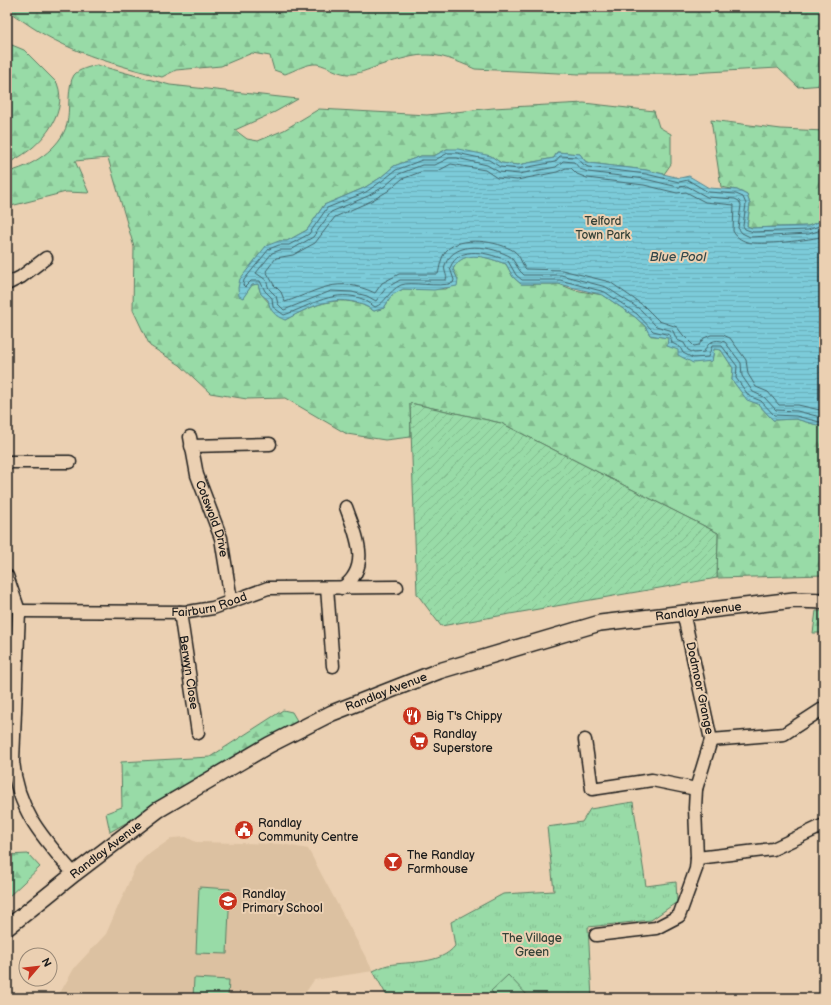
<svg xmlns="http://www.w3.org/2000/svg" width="831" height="1005" viewBox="0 0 831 1005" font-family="'Balsamiq Sans',sans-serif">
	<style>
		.built { fill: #dcc1a1 }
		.grass { fill: url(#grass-tufts); stroke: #5a7c62 }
		.forest { fill: url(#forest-firs); stroke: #5a7c62 }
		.garden { fill: url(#garden-furrows); stroke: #5a7c62 }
		.pitch { fill: #98dba7; stroke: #5a7c62 }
		.water { fill: url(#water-rules); stroke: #56858d }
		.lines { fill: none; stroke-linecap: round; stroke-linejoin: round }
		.shore { stroke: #426268; stroke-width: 1 }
		.minor-casing { stroke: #1c1c1c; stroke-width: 15 }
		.tertiary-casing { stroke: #1c1c1c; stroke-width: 18 }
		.minor { stroke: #ebd0b2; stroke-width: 12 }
		.tertiary { stroke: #ebd0b2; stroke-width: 15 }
		.labels { text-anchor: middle; stroke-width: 4; stroke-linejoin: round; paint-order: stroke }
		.park-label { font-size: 12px; fill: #354238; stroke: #ebd0b2 }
		.street-label { font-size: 12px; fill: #1c1c1c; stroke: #ebd0b2 }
		.poi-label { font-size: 12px; fill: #1c1c1c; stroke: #ebd0b2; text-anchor: start }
		.water-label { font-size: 13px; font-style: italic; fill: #34484b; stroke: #ebd0b2 }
	</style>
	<defs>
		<pattern id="grass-tufts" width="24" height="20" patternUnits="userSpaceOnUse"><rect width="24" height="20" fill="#98dba7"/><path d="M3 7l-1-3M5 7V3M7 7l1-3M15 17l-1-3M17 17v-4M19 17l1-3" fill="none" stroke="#82bb8f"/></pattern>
		<pattern id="forest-firs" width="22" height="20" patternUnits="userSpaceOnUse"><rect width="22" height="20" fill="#98dba7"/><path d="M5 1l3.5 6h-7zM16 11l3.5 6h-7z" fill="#82bb8f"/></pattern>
		<pattern id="garden-furrows" width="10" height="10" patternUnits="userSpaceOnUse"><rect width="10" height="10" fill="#98dba7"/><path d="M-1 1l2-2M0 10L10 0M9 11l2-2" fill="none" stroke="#82bb8f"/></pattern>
		<pattern id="water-rules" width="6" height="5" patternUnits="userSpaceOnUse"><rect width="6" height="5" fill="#7ccbd9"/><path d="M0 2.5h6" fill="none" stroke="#6baeba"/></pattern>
	</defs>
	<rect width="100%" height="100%" fill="#ebd0b2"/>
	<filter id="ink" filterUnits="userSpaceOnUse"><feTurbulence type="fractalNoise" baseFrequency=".025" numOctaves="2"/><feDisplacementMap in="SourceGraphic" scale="8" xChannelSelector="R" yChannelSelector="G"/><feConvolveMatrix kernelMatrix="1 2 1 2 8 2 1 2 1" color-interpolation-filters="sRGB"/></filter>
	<g filter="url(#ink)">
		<path class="built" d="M186,837L196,842L282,844L308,849L373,971L314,980L302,998H57L75,967L106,934L135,868L145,857L172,838Z"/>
		<path class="grass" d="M633,802L646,886L676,882L677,902L651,920L588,927L592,998H388L373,971C378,969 383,966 388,965C410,961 440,965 455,946L451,922L503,894L554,891L547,827L582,822L590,809Z"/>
		<path class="forest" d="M7,7H824V85L798,87L778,68L673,74H579L475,69C433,50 423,52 381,65C372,68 361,73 352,74C338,75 329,66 317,64C307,63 294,71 285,74L274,70L270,56L252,53L221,66L176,70L162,77C112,64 65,51 23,21C17,17 9,13 7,7Z
			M7,43L24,50L57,83C70,116 36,152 7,163Z
			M97,65L170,85L298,99L275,112L235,130L247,139L258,141L284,130L319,109L427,115L493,108L584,103L654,111L659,127L671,134V164L664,174L646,170L589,163L585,161L580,154L557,152L554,158L518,165L501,163L491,156L447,149L434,156H421L394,166L380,178L364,188L324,205L307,230L287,241H279L243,297L252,285L258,284L261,294L285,320C315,304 343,291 374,311L384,308L392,295L403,289H446L458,280L453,269C464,247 488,258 506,264L513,277L521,284H559L574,290L603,295L635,317L645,326L650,335L668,338L693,362L712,361L714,349L721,350L733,368L732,380L747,399L758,404L773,420L796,419L824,427V575L717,578L718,533L501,423L410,403L411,437L385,440L347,434L285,398L247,399L210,393L180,365L150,346L133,310L134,247L108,158L75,161L89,193L66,192L7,207V172C30,168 61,148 67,124C70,111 67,85 74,75C79,69 90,67 97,65Z
			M711,120L781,129L824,131V220L808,226L752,228L747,226L750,204L747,195L737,190L721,187Z
			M816,611H824V633H813Z
			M283,710L292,712L299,724L110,832L106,813L122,807L121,762L210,757Z
			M28,854L40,867L7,898V855Z"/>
		<path class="garden" d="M410,403L501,423L718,533L717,578L441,626L417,594Z"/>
		<path class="pitch" d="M199,887L230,889L227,954L196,953Z
			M508,975L530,998H497L491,991Z
			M194,978L229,980L228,998H193Z"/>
		<path class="water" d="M447,149H458L491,156L501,163L518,165L554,158L557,152L580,154L585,161L589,163L646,170L680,178L689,176L709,188L737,190L747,195L750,204L747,226L752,228L808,226L824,220V427L796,419L773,420L758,404L747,400L732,380L733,368L721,350L714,349L712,361L693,363L678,355V350L667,346L668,338L650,335L645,326L635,317L603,295L559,284H521L513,277L506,264C488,258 464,248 453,269L458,280L457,286L434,290L403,289L392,295L384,308L374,311C343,290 315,304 285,320C275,316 270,311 268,300L261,294L258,284L252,285L243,298L239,296L238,288L240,279L266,246L279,241H287L307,230L324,205L364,188L380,178L394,166L421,156H434Z"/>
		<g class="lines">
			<path class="shore" d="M824,224L808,230L753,232L745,229L743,226L746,204L743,197L736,194L708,192L688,180L679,182L646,174L588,167L583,164L577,157L560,156L555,162L518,169L500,167L489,160L457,153H448L435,160H422L396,170L382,181L366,192L327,208L309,234L289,245H279L269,249L244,280L243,285L245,287L251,281H260L265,291L272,298L273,307L284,315C311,306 335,287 365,300C368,302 372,305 375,307C386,303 388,291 401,285C411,281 437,288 453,283L454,280L450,268C459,244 489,253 508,261L516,275L522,280H560L605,292L637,314L653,331L670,335L672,343L680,347L683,353L693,358L708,357L712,346H722L737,366L736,378L749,396L761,401L774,415L796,416L824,423
				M824,229L809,234L750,237L742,233L738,228L741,205L739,201L735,199L707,197L687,186L678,187L645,179L588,172L580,169L574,162L563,161L556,167L519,174L499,172L487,165L457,158H449L435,165H422L399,174L385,186L368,196L331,212L313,237L291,250H280L272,253L256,273L266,280L269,289L276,296L278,304L284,310L331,291L352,292L367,296L376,301L386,288L400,280H446C448,275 443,271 445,265C455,239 492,246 511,257L520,271L524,275H561L606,287L641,310L656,326L673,331L677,340L684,343L688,350L694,353L704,352C708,342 714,338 725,342L741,363L742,376L753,392L764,397L776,410L797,411L824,418
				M824,236C811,240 760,246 747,242C741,240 736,237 733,231L734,205L705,202L686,192L677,193L644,185L587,178L577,174L571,168H566L557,172L517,180L497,178L485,170L451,164L438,171H423L402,179L388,191L371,201L335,217L315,243L293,255L276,258L266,271L274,285L281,292L285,302C321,290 336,275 375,293L382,283L399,274H438C440,267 440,259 446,251C460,235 498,241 514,251C521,256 521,264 526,269L562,270L610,282L644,306L659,321L677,327L683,335L694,346L699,345L704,338L711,335H723L730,338L746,360L748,374L756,387L768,392L779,405H798L824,411"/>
			<defs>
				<g id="minor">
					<path d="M7,284L21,277L46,258"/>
					<path id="s1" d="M190,437L197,475L221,538L231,600"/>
					<path d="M191,446L270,444"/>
					<path d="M7,462H70"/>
					<path d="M7,576L19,611L13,761C17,810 43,838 74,874"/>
					<path d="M327,588L333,666"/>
					<path d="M342,588C372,567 356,535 346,507"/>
					<path id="s2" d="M19,611L188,612L213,608L268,588L397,587"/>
					<path id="s3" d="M180,612L198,733"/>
					<path d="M585,740L592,789L652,780L696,789"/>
					<path d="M711,740L784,734L824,708"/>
					<path d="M697,858L773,849L824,825"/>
					<path d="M596,935L656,928L679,916L696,869L697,858L695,808L696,789L711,740L683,612"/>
				</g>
				<g id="tertiary">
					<path id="s4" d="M7,928L74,874L158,810L269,745L332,713L439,671L600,623L794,600L824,601"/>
				</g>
			</defs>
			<use href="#minor" class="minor-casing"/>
			<use href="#tertiary" class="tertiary-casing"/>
			<use href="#minor" class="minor"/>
			<use href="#tertiary" class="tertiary"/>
		</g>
	</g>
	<defs>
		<symbol id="restaurant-disc" viewBox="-11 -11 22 22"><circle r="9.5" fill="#c8321e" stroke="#ebd0b2"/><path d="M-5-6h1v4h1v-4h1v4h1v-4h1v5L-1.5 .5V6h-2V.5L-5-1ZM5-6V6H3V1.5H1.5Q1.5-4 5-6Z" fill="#fff"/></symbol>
		<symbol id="supermarket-disc" viewBox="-11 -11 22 22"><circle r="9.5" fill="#c8321e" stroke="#ebd0b2"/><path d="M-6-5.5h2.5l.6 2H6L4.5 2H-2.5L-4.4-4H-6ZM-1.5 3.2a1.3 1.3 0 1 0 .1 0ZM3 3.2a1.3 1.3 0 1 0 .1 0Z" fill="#fff"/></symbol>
		<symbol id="civic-disc" viewBox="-11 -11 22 22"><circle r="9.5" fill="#c8321e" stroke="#ebd0b2"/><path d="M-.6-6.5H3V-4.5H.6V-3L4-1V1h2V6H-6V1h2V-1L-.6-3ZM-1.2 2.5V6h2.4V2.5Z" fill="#fff"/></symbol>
		<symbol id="bar-disc" viewBox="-11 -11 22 22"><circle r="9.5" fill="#c8321e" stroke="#ebd0b2"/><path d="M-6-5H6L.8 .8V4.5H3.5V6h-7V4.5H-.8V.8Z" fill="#fff"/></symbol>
		<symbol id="school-disc" viewBox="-11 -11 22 22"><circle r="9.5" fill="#c8321e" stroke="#ebd0b2"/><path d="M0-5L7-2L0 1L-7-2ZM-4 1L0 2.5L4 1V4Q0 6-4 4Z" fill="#fff"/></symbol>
	</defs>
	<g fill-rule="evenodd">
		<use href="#restaurant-disc" x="401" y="705" width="22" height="22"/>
		<use href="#supermarket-disc" x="408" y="730" width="22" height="22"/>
		<use href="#civic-disc" x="233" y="819" width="22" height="22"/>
		<use href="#bar-disc" x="382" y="851" width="22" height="22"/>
		<use href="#school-disc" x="217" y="890" width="22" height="22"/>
	</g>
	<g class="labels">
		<g class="park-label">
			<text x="603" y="225">Telford<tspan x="603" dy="14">Town Park</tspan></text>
			<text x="532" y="942">The Village<tspan x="532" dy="14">Green</tspan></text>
		</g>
		<g class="street-label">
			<text dy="4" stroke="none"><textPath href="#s1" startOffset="85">Cotswold Drive</textPath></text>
			<text dy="4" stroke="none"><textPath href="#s2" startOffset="191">Fairburn Road</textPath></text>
			<text dy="4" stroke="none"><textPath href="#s4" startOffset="773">Randlay Avenue</textPath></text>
			<text dy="4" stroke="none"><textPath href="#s3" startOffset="61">Berwyn Close</textPath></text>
			<text transform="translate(700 688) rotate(78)" y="4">Dodmoor Grange</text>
			<text dy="4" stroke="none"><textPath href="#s4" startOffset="449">Randlay Avenue</textPath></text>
			<text dy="4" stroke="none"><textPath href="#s4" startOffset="126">Randlay Avenue</textPath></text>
		</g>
		<g class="poi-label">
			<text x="426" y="720">Big T's Chippy</text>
			<text x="433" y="738">Randlay<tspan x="433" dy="14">Superstore</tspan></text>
			<text x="258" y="827">Randlay<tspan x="258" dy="14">Community Centre</tspan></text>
			<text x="407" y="859">The Randlay<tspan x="407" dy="14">Farmhouse</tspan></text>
			<text x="242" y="898">Randlay<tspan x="242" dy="14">Primary School</tspan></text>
		</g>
		<g class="water-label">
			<text x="678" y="261">Blue Pool</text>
		</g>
	</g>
	<rect width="831" height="1005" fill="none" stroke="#ebd0b2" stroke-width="24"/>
	<rect x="12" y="12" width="807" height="981" fill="none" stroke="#1c1c1c" stroke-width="1.5" filter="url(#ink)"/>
	<g transform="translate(38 967) rotate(62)"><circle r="19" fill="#ebd0b2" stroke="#988876"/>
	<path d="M0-3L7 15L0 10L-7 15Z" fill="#c8321e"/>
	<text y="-6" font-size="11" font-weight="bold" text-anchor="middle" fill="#1c1c1c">N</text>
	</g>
</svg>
